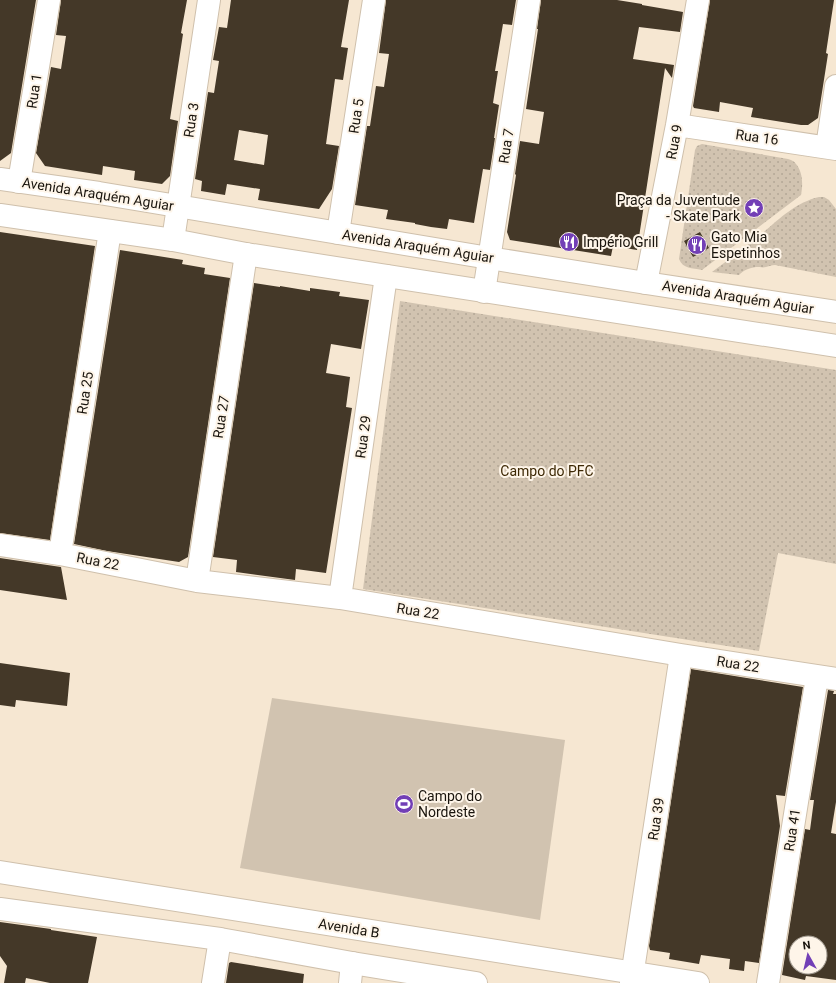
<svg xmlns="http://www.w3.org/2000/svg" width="836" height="983" viewBox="0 0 836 983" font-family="Roboto,sans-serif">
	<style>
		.grass { fill: url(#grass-dots) }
		.garden { fill: #d1c3b0 }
		.building { fill: #443828; fill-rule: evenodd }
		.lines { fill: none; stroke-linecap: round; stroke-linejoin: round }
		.street-casing { stroke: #cfc0ac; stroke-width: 24 }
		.secondary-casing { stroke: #cfc0ac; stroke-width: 24 }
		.street { stroke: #fff; stroke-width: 22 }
		.secondary { stroke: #fff; stroke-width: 22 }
		.labels { text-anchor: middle; stroke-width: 4; stroke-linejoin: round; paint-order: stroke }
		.street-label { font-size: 14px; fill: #19140d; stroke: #fef5e9 }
		.poi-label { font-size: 14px; fill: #19140d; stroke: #fef5e9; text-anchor: start }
		.park-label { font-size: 14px; fill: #3d2804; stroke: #fef5e9 }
	</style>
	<defs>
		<pattern id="grass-dots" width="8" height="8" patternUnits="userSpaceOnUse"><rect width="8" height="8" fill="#d1c3b0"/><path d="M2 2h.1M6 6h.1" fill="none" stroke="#b3a796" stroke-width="1.8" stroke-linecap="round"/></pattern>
	</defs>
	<rect width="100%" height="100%" fill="#f6e7d2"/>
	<path class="grass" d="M702,144L788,159C791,160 794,161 796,164C803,172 803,185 801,195L702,270C692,268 683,269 679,259L695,150L697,146Z
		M819,197H824L829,200L836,209V277L775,265C771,265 770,266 766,267C763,268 760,267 756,267C749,268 744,270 739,275L712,272C730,259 747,245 764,232C780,218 797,202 819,197Z
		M400,301L836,370V564L778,553L759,651L363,589Z"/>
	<path class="garden" d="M272,698L565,740L540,920L240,868Z"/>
	<path class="building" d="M0,0H36L11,153L0,161Z
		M61,0H187L181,33L183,34L170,119L178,121L170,176L162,184L134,180L135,171L103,166L102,175L45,166L36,153L51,67L61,69L66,36L56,35Z
		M231,0H349L341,47L348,48L343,80L335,79L326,144L339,146L332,189L319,209L258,200L260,189L227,184L225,195L201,191L202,181L195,179L208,92L214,93L219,61L213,60L219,27L227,28ZM239,130L268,135L264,165L234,160Z
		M386,0H516L512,25L503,24L495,71H498L493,103L499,105L494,138H495L490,170L483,169L474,223L449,219L447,229L431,227L415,224V223L386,219L388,210L355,205L367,126H370L376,86L384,87L389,54L379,53Z
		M541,0H617L642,4V5L683,12L680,32L639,27L633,59L674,65L672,78L665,68L637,250L613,246L611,256L510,240L507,232L516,175L515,174L520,141L539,144L544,112L526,109L538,29H537Z
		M710,0H834L826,53L828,54L818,118L808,125H801L751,117L753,108L720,102L719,112L694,108L693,106Z
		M0,232L95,246L50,540L0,533Z
		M700,232L709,248L693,257L684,241Z
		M120,250L183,260L182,264L205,268L204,274L230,278L188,557L179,562L107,551L74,544Z
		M254,283L280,287V286L310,291V288L340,292L339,296L369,300L361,349L331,344L326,373L350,377L346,407L352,408L326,573L296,569L295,580L236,572L237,560L213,557Z
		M0,558L61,567L67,600L0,590Z
		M0,663L70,673L67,706L16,700L15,707L0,705Z
		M691,669L803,687L785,796L776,795L780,826L759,963L745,961L744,971L729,969L730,959L701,955L699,964L669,959L670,953L650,950L649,946Z
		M828,690L834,691L833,694H836V802L831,833L836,834V980L806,976L805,980L782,975L805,829L810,830L814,800H810ZM796,943H820V967H796Z
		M0,922L51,929V930L97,937L88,983H50L26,978L25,983H4L7,966L0,956Z
		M231,962L304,974L303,983H226L229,963Z"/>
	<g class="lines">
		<defs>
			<path id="street" d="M677,125L836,149
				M827,147L836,86
				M19,182L49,0
				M338,233L374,0
				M173,240L209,0
				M646,283L677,125L698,0
				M484,292L529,0
				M0,545L60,554L197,581L340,598L681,655L836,679
				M60,554L110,231
				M197,581L246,254
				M340,598L386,276
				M213,983L220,939
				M350,983L352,963
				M631,983L681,655
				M768,983L817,677"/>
			<path id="secondary" d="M0,179L99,193L489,258L646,283L836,312
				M0,215L173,240L246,254L836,346
				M0,872L698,983
				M0,909L220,939L352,963L476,983"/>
		</defs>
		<use href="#street" class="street-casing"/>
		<use href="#secondary" class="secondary-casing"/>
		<use href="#street" class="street"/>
		<use href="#secondary" class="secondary"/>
	</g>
	<defs>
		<symbol id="sight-disc" viewBox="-11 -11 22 22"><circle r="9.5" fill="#723fb6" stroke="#fef5e9"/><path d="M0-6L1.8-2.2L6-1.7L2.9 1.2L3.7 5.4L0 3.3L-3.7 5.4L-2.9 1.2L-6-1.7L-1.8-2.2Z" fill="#fff"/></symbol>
		<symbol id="restaurant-disc" viewBox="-11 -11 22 22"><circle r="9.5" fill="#723fb6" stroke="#fef5e9"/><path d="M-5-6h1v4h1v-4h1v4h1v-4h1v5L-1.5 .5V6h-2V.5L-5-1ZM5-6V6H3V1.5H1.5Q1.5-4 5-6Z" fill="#fff"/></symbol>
		<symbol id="stadium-disc" viewBox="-11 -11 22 22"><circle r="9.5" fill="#723fb6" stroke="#fef5e9"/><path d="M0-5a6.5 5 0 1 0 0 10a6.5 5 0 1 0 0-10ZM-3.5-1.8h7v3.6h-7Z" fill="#fff"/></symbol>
	</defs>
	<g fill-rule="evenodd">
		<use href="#sight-disc" x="743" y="197" width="22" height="22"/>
		<use href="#restaurant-disc" x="558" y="231" width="22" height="22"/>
		<use href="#restaurant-disc" x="686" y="234" width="22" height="22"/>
		<use href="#stadium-disc" x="393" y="793" width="22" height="22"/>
	</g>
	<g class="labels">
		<g class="street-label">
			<text transform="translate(34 91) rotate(-81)" y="5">Rua 1</text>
			<text transform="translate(356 116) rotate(-81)" y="5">Rua 5</text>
			<text transform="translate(191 120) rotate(-81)" y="5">Rua 3</text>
			<text transform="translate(757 137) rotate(8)" y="5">Rua 16</text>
			<text transform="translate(674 142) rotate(-79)" y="5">Rua 9</text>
			<text transform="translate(506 146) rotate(-81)" y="5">Rua 7</text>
			<text transform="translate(98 194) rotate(9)" y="5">Avenida Araquém Aguiar</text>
			<text transform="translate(418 246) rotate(9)" y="5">Avenida Araquém Aguiar</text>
			<text transform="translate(738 297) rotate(9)" y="5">Avenida Araquém Aguiar</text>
			<text transform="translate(85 393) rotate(-81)" y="5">Rua 25</text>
			<text transform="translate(221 417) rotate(-81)" y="5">Rua 27</text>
			<text transform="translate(363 437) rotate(-82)" y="5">Rua 29</text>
			<text transform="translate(98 561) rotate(11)" y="5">Rua 22</text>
			<text transform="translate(418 611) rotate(9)" y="5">Rua 22</text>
			<text transform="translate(738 664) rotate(9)" y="5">Rua 22</text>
			<text transform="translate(656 819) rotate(-81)" y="5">Rua 39</text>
			<text transform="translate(792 830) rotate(-81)" y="5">Rua 41</text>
			<text transform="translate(349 928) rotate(9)" y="5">Avenida B</text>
		</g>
		<g class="poi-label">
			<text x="740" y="205" text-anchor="end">Praça da Juventude<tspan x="740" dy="16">- Skate Park</tspan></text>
			<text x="711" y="242">Gato Mia<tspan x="711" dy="16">Espetinhos</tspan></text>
			<text x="583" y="247">Império Grill</text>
			<text x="418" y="801">Campo do<tspan x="418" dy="16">Nordeste</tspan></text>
		</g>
		<g class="park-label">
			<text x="547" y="476">Campo do PFC</text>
		</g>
	</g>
	<g transform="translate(808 955) rotate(352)"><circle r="19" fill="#fef5e9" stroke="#a29b91"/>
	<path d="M0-3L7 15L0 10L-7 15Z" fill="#723fb6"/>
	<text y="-6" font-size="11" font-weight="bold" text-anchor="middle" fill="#19140d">N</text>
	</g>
</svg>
